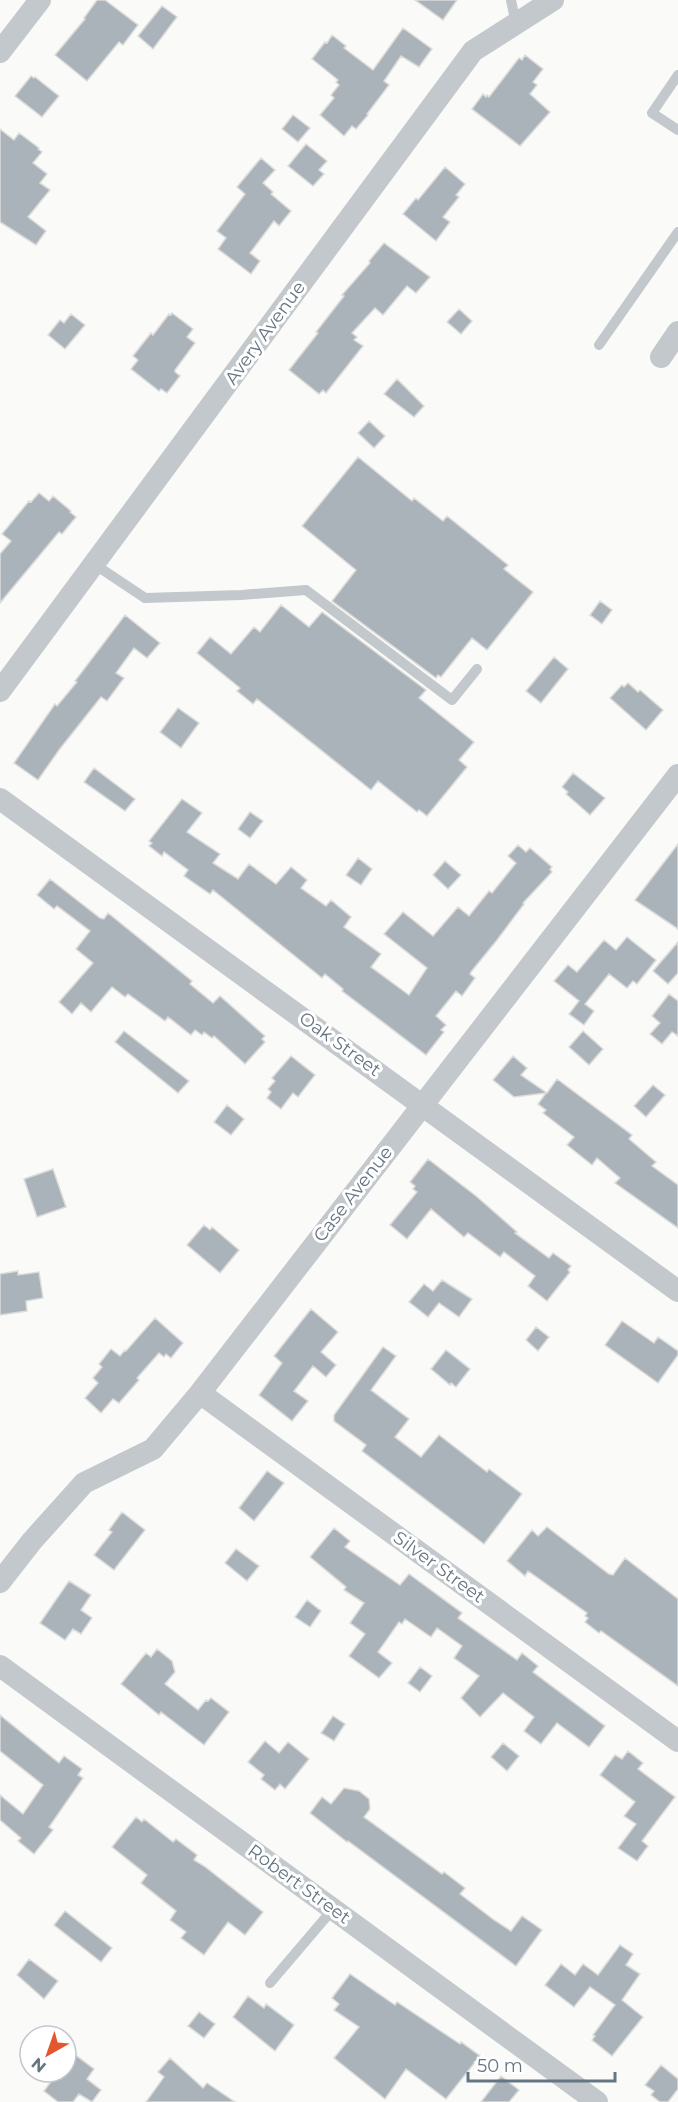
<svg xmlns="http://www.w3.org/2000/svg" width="678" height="2102" viewBox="0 0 678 2102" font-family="Montserrat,sans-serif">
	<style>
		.building { fill: #aab3b9; stroke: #dcdcda; stroke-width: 1.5 }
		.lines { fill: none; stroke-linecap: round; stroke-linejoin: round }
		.lane { stroke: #c3c8cc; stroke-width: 10 }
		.street { stroke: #c3c8cc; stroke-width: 22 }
		.labels { text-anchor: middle; stroke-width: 6; stroke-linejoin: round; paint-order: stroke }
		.street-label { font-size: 18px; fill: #657683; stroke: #fff }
	</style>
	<rect width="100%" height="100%" fill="#fafaf8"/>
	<path class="building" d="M97,0H105L138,25L123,45L119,42L87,81L55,55L85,19L84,18Z
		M415,0H457L443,20Z
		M162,6L177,17L153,49L138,36Z
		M403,28L432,49L419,67L401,56L384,81L389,85L367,114L368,115L356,129L352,126L344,136L320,115L334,98L331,95L339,85L336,82L338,80L312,59L325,42L327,43L332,35L346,46L344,48L373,70Z
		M525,55L543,69L533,82L537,85L530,94L550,112L520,146L472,109L483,94L486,97L487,95L489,97L519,58L522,60Z
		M31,76L34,78L35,77L59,96L42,117L15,96Z
		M293,115L310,128L298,142L282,129Z
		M0,129L14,140L19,133L39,148L38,149L42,152L33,163L47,174L40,183L50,190L28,217L46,231L36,245L0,222Z
		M306,144L327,161L319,170L324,174L313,186L288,166Z
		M261,158L275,170L263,183L273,192L271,194L291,211L279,226L274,221L250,253L260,261L251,274L218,249L226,238L217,231L245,194L237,187Z
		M445,167L465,184L456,195L459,197L443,217L450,222L436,241L403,214L416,198L418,200Z
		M384,243L430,277L416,293L407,286L383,315L375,308L352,333L357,337L354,340L363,346L326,393L323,390L319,394L289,370L318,333L316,332L344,296L342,295L370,263L369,261Z
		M459,309L472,321L461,334L447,322Z
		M172,313L193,329L187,337L195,343L175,370V372L180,376L167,393L161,389L159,391L131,369L138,360L133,356L151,333L153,335L169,314L171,315Z
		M71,314L85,325L65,349L48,335L60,320L64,323Z
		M397,379L424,406L414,417L384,394Z
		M369,421L385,436L374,448L358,433Z
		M358,457L412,501L414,498L443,521L447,516L508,565L504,569L533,592L487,650L472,638L441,677L438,675L436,678L332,601L356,570L302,526Z
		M39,493L49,501L53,496L71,511L70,512L76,517L62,534L59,532L0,603V554L11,541L2,534L29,501L31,502Z
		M600,601L612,610L602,624L590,615Z
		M281,605L309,627L322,612L426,690L419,698L474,742L459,760L467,767L427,816L419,810L417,812L378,781L371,790L257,699L253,704L237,691L240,688L197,653L210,637L231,654L254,627L260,632Z
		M125,615L160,643L147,658L134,648L116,673L124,678L107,701L101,697L59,750L38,780L14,763L55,704L57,706L77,682L75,681Z
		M554,657L568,669L541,703L526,691Z
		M628,683L638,692L640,690L663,710L646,730L610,698L622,685L624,687Z
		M178,708L199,723L181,748L160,732Z
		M94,768L135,799L125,811L84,782Z
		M573,773L605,798L590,815L566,794L568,792L562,787Z
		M182,799L202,813L187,832L220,854L213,863L238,879L249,864L276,884L291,867L307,880L301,888L326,906L331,900L351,917L344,927L381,954L371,967L409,995L427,968L384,934L403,912L433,936L458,907L469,916L489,891L492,893L516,863L508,856L518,845L526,852L530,848L552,867L550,869L552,872L523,903L524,904L497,940L471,972L470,974L475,978L462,996L456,991L436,1016L446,1025L441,1030L444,1032L426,1055L342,991L343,989L325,974L322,978L213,890L210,894L184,876L188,870L164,852L162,856L149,846L152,843L149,841Z
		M250,812L263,821L250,838L238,829Z
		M678,844V929L635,900Z
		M358,858L372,869L361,885L346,875Z
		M445,861L461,875L448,889L433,875Z
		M50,879L100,918L104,919L108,913L192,981L190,984L213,1003L220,996L265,1036L262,1039L265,1042L245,1064L214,1036L212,1038L204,1032L202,1035L195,1030L191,1035L168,1017L165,1021L128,994L125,997L112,987L91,1012L81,1003L72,1014L59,1002L93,963L76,949L90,931L57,906L54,909L37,895Z
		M627,937L656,960L637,984L633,981L627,988L609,974L585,1004L594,1011L584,1025L569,1014L579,1001L554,981L568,965L577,972L604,940L616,950Z
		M678,942V973L668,984L653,971Z
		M669,994L678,1001V1036L672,1032L662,1044L650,1034L660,1023L652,1016Z
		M124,1031L189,1081L178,1093L115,1042Z
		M583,1031L603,1049L589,1065L569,1047Z
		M291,1056L315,1075L298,1097L293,1093L281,1109L267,1098L271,1092L268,1089L275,1081L272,1078Z
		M513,1056L527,1068L521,1075L547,1093L557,1079L632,1135L629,1139L656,1162L652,1166L678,1185V1228L615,1183L620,1178L597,1158L592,1165L567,1145L574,1137L543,1113L546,1110L538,1104L546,1093L514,1097L493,1080Z
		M653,1085L665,1095L646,1117L634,1106Z
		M227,1105L244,1119L231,1135L214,1122Z
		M428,1159L476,1196L517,1232L515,1233L549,1258L553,1253L571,1266L568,1270L570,1272L547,1301L528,1286L535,1276L504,1252L500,1257L468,1233L464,1237L431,1209L407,1239L390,1225L417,1192L413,1189L415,1186L410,1182Z
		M53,1169L66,1207L37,1217L24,1179Z
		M204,1225L210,1230L212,1227L239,1250L220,1273L187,1245Z
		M18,1271V1275L39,1272L43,1298L26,1301L27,1311L0,1315V1274Z
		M442,1280L472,1299L459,1317L439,1303L428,1317L409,1302L424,1284L433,1291Z
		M311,1309L338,1332L321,1352L336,1365L326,1377L313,1366L294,1391L308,1401L292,1421L259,1395L282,1363L274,1356Z
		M155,1318L183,1343L171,1358L166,1354L164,1357L159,1353L137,1378L139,1380L119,1403L113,1399L101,1413L85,1398L98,1383L93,1378L102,1367L99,1364L111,1349L120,1356L125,1350L126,1351Z
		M622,1321L654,1343L658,1337L678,1351V1355L658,1383L605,1345Z
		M536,1327L549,1337L538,1351L526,1340Z
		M383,1347L396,1356L371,1390L409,1419L395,1437L421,1457L439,1435L487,1472L489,1469L522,1494L484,1544L362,1451L366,1445L334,1421V1415Z
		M446,1350L470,1369L456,1387L451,1383L450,1385L431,1369Z
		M267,1471L284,1483L254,1521L239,1508Z
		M122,1512L145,1530L114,1570L94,1555L112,1532L109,1530Z
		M547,1527L609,1574L613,1575L625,1558L678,1599V1686L601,1631L599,1633L585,1622L588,1618L585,1616L587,1613L528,1571L525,1576L507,1561L532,1530L538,1536Z
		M334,1528L350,1541L345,1547L400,1585L409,1574L462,1613L458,1618L517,1660L522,1653L538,1666L533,1672L605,1726L589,1747L557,1723L541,1744L524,1731L534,1717L503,1693L480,1717L461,1698L479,1676L454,1658L462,1646L437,1628L431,1637L405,1619L402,1624L399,1622L378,1652L392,1663L379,1678L349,1656L365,1634L350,1623L364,1603L344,1590L346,1587L310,1557Z
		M236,1549L259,1566L247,1581L225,1563Z
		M69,1581L91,1595L81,1610L92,1618L81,1634L73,1629L65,1640L40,1623Z
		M307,1600L321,1611L310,1627L295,1617Z
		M157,1649L172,1661L175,1672L165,1684L198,1710L206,1700L208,1701L211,1698L229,1712L204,1745L161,1712L159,1715L121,1684L146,1653L151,1657Z
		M420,1667L432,1676L420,1692L408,1683Z
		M0,1715L59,1763L64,1756L82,1769L78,1775L83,1778L49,1827L53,1830L34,1854L18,1841L21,1838L0,1820V1795L23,1814L43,1785L0,1751Z
		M333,1716L345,1724L334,1741L321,1733Z
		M265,1741L279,1753L288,1742L309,1759L285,1789L280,1784L275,1790L261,1779L264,1775L248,1762Z
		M503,1743L519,1756L507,1771L491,1757Z
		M628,1751L643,1763L638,1769L675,1797L642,1841L648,1846L637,1861L618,1848L636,1824L624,1816L635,1802L600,1775L615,1755L622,1759Z
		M344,1788L359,1791L369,1799L370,1809L364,1817L442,1874L444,1872L465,1888L460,1894L494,1920L511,1931L522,1916L542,1930L516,1966L348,1841L347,1842L310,1813L322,1797L331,1804Z
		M136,1817L142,1822L144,1819L173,1842L176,1839L197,1855L194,1860L204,1866L263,1912L245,1935L228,1922L204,1955L181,1938L186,1932L170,1920L176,1911L141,1883L147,1875L112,1847Z
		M65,1911L112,1948L101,1962L54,1925Z
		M620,1945L633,1954L626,1965L640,1974L622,2000L643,2017L612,2056L592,2040L595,2036L593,2035L615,2005L590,1987L574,2007L545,1985L561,1964L575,1975L583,1964L598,1975Z
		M29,1959L58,1981L44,1999L17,1975Z
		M350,1974L395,2005L397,2002L460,2044L461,2042L480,2056L446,2099L406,2069L385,2099L334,2058L359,2027L334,2010L339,2004L332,1998Z
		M248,1996L264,2008L266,2004L294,2025L275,2051L233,2017Z
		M199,2012L215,2024L204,2038L188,2026Z
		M66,2048L94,2069L87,2079L101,2090L92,2102L79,2094L73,2102H58L44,2091L58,2072H66Z
		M170,2058L203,2088L207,2083L235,2102H146L164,2077L158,2072Z
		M661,2065L678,2079V2089L668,2102H660L651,2095L654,2091L645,2085Z
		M501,2076L519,2090L509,2102H481Z"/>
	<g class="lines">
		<path class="lane" d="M511,0L516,24
			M678,75L652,113L678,130
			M599,345L678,232
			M94,564L145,598L241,595L306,590L452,700L477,669
			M270,1983L333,1909"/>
		<path class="street" d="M0,52L40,0
			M661,357L678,332
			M0,691L473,51L553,0
			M0,799L678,1291
			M200,1393L678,1741
			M0,1582L32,1541L84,1483L153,1449L200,1393L678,775
			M0,1666L597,2102"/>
	</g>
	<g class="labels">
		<g class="street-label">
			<text transform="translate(265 333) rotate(-54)" y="6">Avery Avenue</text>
			<text transform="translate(340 1044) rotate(36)" y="6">Oak Street</text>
			<text transform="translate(353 1194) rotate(-52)" y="6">Case Avenue</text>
			<text transform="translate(439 1567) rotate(36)" y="6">Silver Street</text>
			<text transform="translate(299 1884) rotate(36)" y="6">Robert Street</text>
		</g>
	</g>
	<g transform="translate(48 2054) rotate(220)"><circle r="28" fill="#ffffff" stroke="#c1c8cd" stroke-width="1.5"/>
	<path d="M0-4.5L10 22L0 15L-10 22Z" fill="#e4572e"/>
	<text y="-9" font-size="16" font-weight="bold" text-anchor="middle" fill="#657683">N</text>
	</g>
	<path d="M468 2072v9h147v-9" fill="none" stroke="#657683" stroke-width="3"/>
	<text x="477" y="2072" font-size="18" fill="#657683" stroke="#ffffff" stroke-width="4.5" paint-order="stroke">50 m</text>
</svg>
